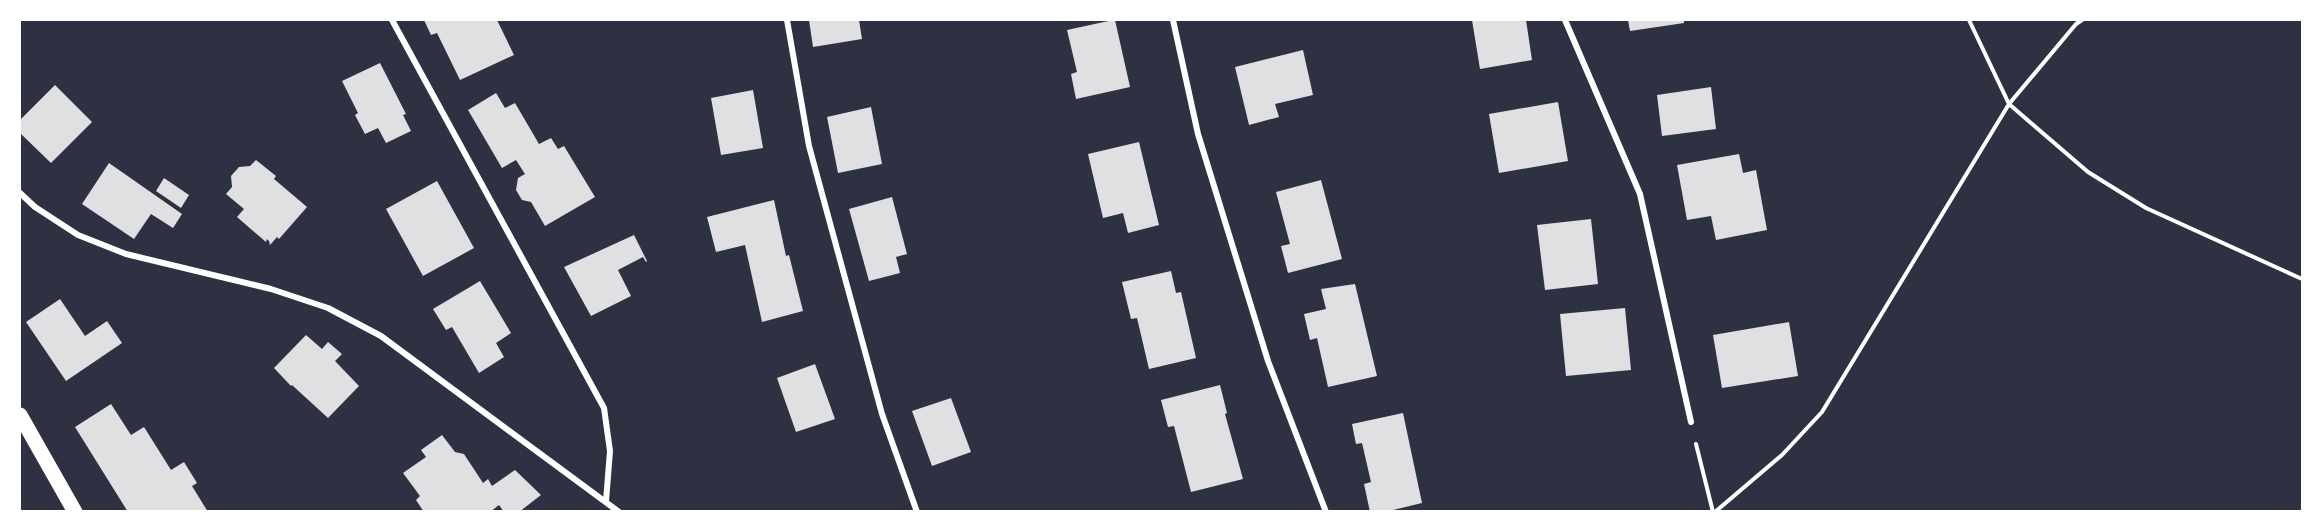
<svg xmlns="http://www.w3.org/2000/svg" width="2322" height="531" viewBox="0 0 2322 531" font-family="'Exo 2',sans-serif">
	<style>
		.building { fill: #e0e0e3 }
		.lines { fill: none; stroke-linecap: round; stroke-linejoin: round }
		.path { stroke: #fff; stroke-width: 4 }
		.minor { stroke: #fff; stroke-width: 6 }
		.primary { stroke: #fff; stroke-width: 15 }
	</style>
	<rect width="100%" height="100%" fill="#2d3142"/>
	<path class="building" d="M424,20H497L514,55L460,80L437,33L431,35Z
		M809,20H859L862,39L813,47Z
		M1113,20H1115L1130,87L1076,99L1071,74L1077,72L1067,30Z
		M1472,20H1526L1532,60L1480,69Z
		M1628,20H1684V23L1630,31Z
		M1303,50L1313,95L1275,104L1279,117L1249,125L1235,67Z
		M380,63L406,114L403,115L411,131L386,143L378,128L365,134L355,115L358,113L342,81Z
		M55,85L92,122L51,163L20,133V120Z
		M1711,87L1716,129L1662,136L1657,95Z
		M753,90L763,148L721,155L711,98Z
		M496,93L505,108L515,103L539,144L551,138L558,149L564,146L595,197L545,226L531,202L522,200L516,190L518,178L525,174L516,160L502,168L468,110Z
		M1558,102L1568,161L1499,173L1489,114Z
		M871,107L882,164L838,173L827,117Z
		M1139,142L1159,225L1128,233L1123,213L1103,218L1088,154Z
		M1739,154L1743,173L1756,170L1767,230L1716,240L1711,216L1687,220L1677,165Z
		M256,160L276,176L274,179L307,207L279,239L277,237L270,245L269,241L267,239L266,242L237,217L244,209L226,194L232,187L231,176L239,167L250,166Z
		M109,163L182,214L173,228L151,214L134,239L82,204Z
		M164,178L189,195L181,208L156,191Z
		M1321,180L1342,259L1288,273L1281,246L1290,244L1276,192Z
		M437,181L474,248L423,276L386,209Z
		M892,197L907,254L896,257L900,273L869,281L849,209Z
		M774,200L786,256L789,255L803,311L762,322L745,245L716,252L707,217Z
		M1591,219L1598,284L1545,290L1537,225Z
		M634,235L647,261L646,262L643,257L618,270L631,296L591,316L564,267Z
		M1171,271L1176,293L1181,292L1196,358L1149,369L1137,318L1131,319L1122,282Z
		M480,281L511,333L496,343L504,357L479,373L452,327L446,330L433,309Z
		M1355,284L1377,376L1328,387L1317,338L1310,340L1304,314L1326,309L1321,289Z
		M60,299L85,336L107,321L122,343L66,381L26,322Z
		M1625,308L1631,370L1566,376L1560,314Z
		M1789,322L1798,376L1722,388L1713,335Z
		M306,335L322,349L328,342L342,354L335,361L359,386L328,418L292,385L291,386L274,368Z
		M815,364L835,419L796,432L777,378Z
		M1220,385L1227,413L1225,414L1243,479L1191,492L1174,426L1168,427L1161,400Z
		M951,398L971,452L932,466L912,411Z
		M111,404L131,435L144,427L171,470L184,462L197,483L192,486L208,512H128L75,427Z
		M1403,413L1422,503L1385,512H1370L1364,484L1371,482L1362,443L1356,444L1352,424Z
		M442,435L455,452L464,454L483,483L488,479L492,486L515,470L541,495L519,512H504L499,505L490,512H424L416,500L420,496L403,473L426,457L421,450Z"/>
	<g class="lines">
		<path class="path" d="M1969,20L2009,104L2088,172L2146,208L2302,279
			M1696,444L1713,512
			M1715,512L1782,455L1822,412L2009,104L2076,24L2082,20"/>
		<path class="minor" d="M392,20L604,408L610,451L606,501
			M787,20L809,146L882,414L917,512
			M1173,20L1198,134L1268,361L1326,512
			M1565,20L1640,194L1691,422
			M20,193L35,207L78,235L126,254L271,289L328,308L381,336L619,512"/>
		<path class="primary" d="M20,415L75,512"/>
	</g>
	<rect width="2322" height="531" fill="none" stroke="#ffffff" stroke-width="42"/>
</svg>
